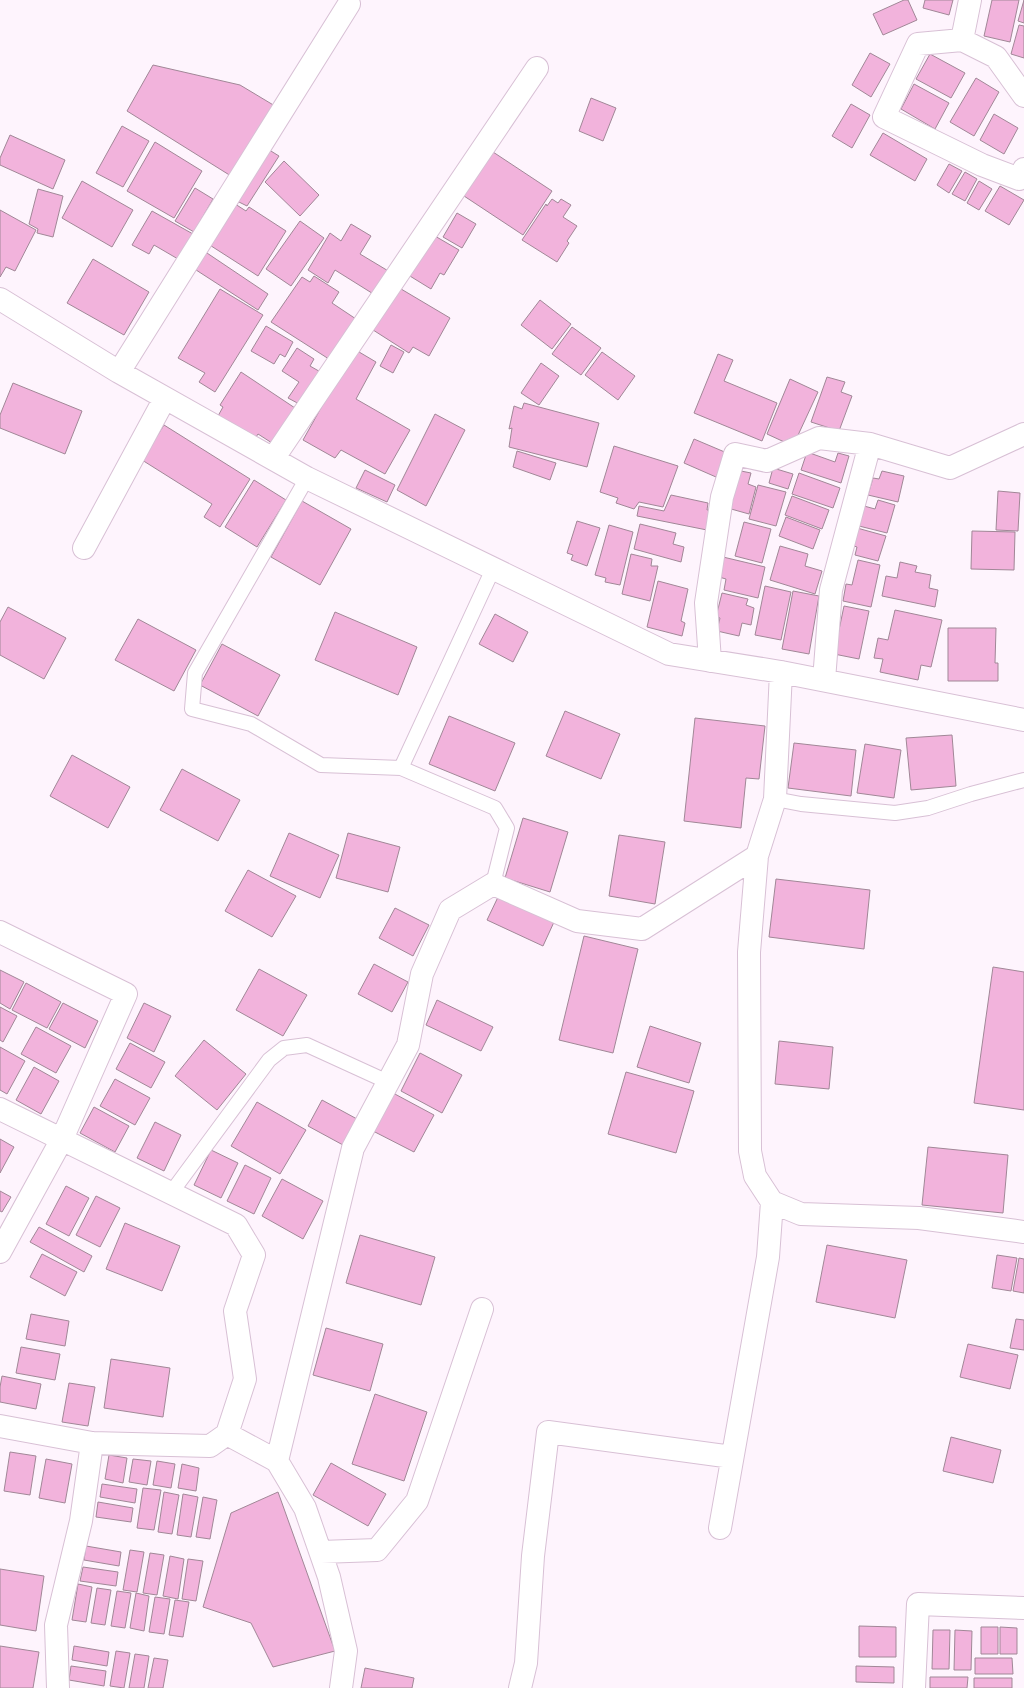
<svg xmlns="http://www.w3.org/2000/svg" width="1024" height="1688" viewBox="0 0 1024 1688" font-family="'Space Grotesk',sans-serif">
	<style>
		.building { fill: #f2b3dc; stroke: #a18797 }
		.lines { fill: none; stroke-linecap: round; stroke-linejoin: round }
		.service-casing { stroke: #d8c0d5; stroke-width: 16 }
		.minor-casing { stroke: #d8c0d5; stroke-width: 24 }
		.service { stroke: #fff; stroke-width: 14 }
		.minor { stroke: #fff; stroke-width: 22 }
	</style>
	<rect width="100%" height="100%" fill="#fef4fd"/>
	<path class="building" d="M904,0H908L917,20L883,35L873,14Z
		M925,0H953L949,15L923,8Z
		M992,0H1019L1010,42L984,36Z
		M1024,0V23L1018,21Z
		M1019,25L1024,26V58L1011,54Z
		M870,53L890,64L871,97L852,85Z
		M930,54L965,73L951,98L916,79Z
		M153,65L240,85L275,106L231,176L127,111Z
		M976,78L999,92L974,136L950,122Z
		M914,84L949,103L935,129L901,109Z
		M591,98L616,108L603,141L579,131Z
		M851,104L870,115L852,148L832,136Z
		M994,114L1018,128L1004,154L980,140Z
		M122,126L149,141L123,187L96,173Z
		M883,133L927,159L915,181L870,155Z
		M10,135L65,160L53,189L0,165V158Z
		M155,142L202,171L174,218L127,191Z
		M266,148L279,156L247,206L233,199Z
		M490,150L552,191L523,235L461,194Z
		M284,161L319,195L300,216L265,182Z
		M949,164L962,171L949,193L937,185Z
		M965,172L977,179L965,201L952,194Z
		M82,181L133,210L112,247L62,218Z
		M979,181L992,189L979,210L967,203Z
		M1000,186L1024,200L1009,225L985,211Z
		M195,188L213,199L194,232L175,221Z
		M38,189L63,196L53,237L37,233L38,229L29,224Z
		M552,199L558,203L561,199L571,205L563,217L577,226L567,241L569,243L557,262L522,240L546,204L547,206Z
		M232,202L246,211L249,207L286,231L258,276L205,242Z
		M0,210L36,230L15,271L6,267L0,277Z
		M152,211L193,234L178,259L154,245L149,254L132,245Z
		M457,213L476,224L462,248L443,237Z
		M300,221L324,238L291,286L266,269Z
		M351,224L371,236L360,254L390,272L375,295L335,270L328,283L308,270L330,233L341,241Z
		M428,232L459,250L444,275L440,273L431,289L405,273Z
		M204,251L268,294L258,310L193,268Z
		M93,259L149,292L124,335L67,303Z
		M314,276L339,292L332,303L359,321L332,361L271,322L302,277L310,282Z
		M396,286L450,318L429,356L413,347L409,353L370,328Z
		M220,289L263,315L215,392L199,382L205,373L178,358Z
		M540,300L571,324L552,349L521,325Z
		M266,326L293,342L285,357L280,354L274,364L251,351Z
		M572,327L601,348L581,375L552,354Z
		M391,345L404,352L393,373L380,366Z
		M297,348L314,359L310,366L324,374L303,406L288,398L299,382L282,371Z
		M354,349L376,362L356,399L410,430L385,474L341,450L335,458L303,440Z
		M602,352L635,376L618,400L585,375Z
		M718,354L733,360L724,381L777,403L762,441L694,413Z
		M541,363L559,376L539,405L521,393Z
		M241,372L298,410L272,443L258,434L256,437L218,416L223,407L220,405Z
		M827,377L845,382L841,392L852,396L839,431L811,422Z
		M790,379L818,392L793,446L767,434Z
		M13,383L82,411L65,454L0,428V415Z
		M524,403L599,423L587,467L509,447L512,428L509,429L514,406L522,409Z
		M435,414L465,430L426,506L397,490Z
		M164,425L250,479L220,527L204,517L212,504L142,460Z
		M694,439L727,453L716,477L684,463Z
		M614,446L678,466L663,507L639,502L634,509L616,503L618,498L600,492Z
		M517,451L556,463L550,480L513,467Z
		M807,452L835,462L838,453L849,456L841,483L801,470Z
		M773,468L793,474L788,489L769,483Z
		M365,470L395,485L387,502L356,488Z
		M736,470L751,473L748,484L756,487L749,514L724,507Z
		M882,471L904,476L898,502L868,495L873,478L879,479Z
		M799,473L840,488L833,508L792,494Z
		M254,480L286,500L257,547L225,527Z
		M758,485L786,492L776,526L749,519Z
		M998,491L1020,493L1018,531L996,530Z
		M671,495L708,503L707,510H711L707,530L637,516L639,506L664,511Z
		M792,496L829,510L822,529L785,515Z
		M878,500L895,505L887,533L859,526L864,506L875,509Z
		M302,501L351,529L320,585L271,557Z
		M786,517L820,530L813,549L779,536Z
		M577,521L600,528L587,566L571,560L573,555L567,553Z
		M744,522L771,529L762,563L735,556Z
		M640,524L676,533L673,544L684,547L681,562L634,549Z
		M609,525L633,532L620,585L605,582L606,578L595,575Z
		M857,528L886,536L878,561L855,555L857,547L851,545Z
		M972,531L1015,532L1014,570L971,569Z
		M780,546L808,554L805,566L822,571L815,594L770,580Z
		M631,554L652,559L651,566H658L650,601L622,594Z
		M723,557L765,567L758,598L724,590L726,579L719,577Z
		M858,560L880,565L871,607L843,601L846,584L852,585Z
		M900,562L917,566L915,572L931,575L929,588L938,590L935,607L882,596L886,576L897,578Z
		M658,581L688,589L681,621L685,623L682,636L647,627Z
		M765,586L791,592L781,640L755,635Z
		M793,591L819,596L809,654L782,649Z
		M722,593L748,599L746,605L754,608L751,625L742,623L739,636L717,631L720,618L716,617Z
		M844,606L869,611L859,659L834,654Z
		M8,607L66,638L44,679L0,655V622Z
		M895,610L942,620L931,667L921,665L918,680L880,672L883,659L874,658L878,638L888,640Z
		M335,612L417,647L398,695L315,660Z
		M495,614L528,632L513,662L479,644Z
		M138,619L196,650L174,691L115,660Z
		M948,628H996L995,663H998V681H948Z
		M222,644L280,675L258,716L200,685Z
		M565,711L620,734L601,779L546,756Z
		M449,716L515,743L495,791L429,764Z
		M695,718L765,726L759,779L746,778L741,828L684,821Z
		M952,735L956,786L911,790L906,738Z
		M794,743L856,750L851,796L788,788Z
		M865,744L901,750L894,798L857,793Z
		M72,755L130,787L108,828L50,796Z
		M182,769L240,800L218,841L160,810Z
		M523,818L568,832L550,892L505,878Z
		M289,833L339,855L320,898L270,876Z
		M348,833L400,847L388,892L336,878Z
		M619,835L665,842L655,904L609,896Z
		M248,870L296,896L272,937L225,911Z
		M776,879L870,890L864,949L769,937Z
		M499,895L554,922L543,946L487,920Z
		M395,908L429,925L413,956L379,938Z
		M584,936L638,949L613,1053L559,1040Z
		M374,964L408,982L392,1012L358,994Z
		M993,967L1024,972V1110L974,1103Z
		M259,969L307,995L283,1036L236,1010Z
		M0,970L24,982L10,1009L0,1003Z
		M26,983L61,1002L47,1028L12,1010Z
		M437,1000L493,1027L481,1051L426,1025Z
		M63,1003L98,1021L85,1048L49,1029Z
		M144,1003L171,1016L154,1052L127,1038Z
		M0,1007L17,1016L3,1042L0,1040Z
		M650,1026L701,1043L689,1083L637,1067Z
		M36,1027L71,1046L56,1073L21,1054Z
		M204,1040L246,1074L217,1110L175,1076Z
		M779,1041L833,1047L829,1089L775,1084Z
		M130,1043L165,1062L151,1088L116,1069Z
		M0,1047L25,1061L7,1094L0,1090Z
		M420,1053L462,1075L442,1113L401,1091Z
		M34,1067L59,1081L41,1114L16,1100Z
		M626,1072L694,1091L676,1153L608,1134Z
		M115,1079L150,1098L135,1125L100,1106Z
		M393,1093L434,1115L414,1152L373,1131Z
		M322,1100L357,1119L343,1145L308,1126Z
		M257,1102L306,1130L280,1174L231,1146Z
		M94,1107L129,1126L115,1152L80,1133Z
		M155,1122L181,1135L164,1171L137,1158Z
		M0,1139L14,1147L0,1173Z
		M928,1147L1008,1155L1003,1213L922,1205Z
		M211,1150L238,1163L221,1198L194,1185Z
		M245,1165L271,1178L254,1214L227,1201Z
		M282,1179L323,1201L303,1239L262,1216Z
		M66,1186L89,1198L69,1236L46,1224Z
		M0,1191L11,1197L2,1212L0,1211Z
		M96,1196L120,1208L100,1247L76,1235Z
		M125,1223L180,1246L162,1291L106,1269Z
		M39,1227L92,1256L84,1272L30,1242Z
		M360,1235L435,1257L421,1305L346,1283Z
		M827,1245L907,1260L895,1318L816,1302Z
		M42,1254L77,1272L65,1296L30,1277Z
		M997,1255L1017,1258L1011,1291L992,1288Z
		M1019,1258L1024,1259V1293L1013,1291Z
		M31,1314L69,1321L65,1346L26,1339Z
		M1016,1319L1024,1320V1350L1010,1348Z
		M326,1328L383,1344L370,1391L313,1375Z
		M968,1344L1018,1355L1010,1389L960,1377Z
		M21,1347L60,1354L55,1380L16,1373Z
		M111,1359L170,1368L163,1417L104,1408Z
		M2,1376L41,1384L36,1409L0,1402V1387Z
		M69,1383L95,1387L88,1426L62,1422Z
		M375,1394L427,1412L404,1481L352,1464Z
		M951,1437L1001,1450L993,1483L943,1471Z
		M10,1452L36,1456L30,1495L4,1491Z
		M109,1455L127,1458L123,1483L105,1479Z
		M46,1459L72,1464L65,1503L39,1498Z
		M133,1459L151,1461L147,1485L129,1482Z
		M157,1461L175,1464L171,1488L153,1485Z
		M331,1463L386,1494L368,1526L313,1495Z
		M182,1464L199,1468L196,1491L178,1488Z
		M102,1484L137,1489L135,1503L100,1497Z
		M143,1488L161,1490L154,1530L137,1528Z
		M164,1492L179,1495L172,1534L158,1532Z
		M278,1492L335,1651L273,1667L251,1623L203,1607L231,1513Z
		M183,1494L198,1497L191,1537L177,1535Z
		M203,1497L217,1500L210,1539L196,1537Z
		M98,1502L133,1508L131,1522L96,1517Z
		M86,1546L121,1552L119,1566L84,1560Z
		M130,1550L144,1552L137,1592L123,1590Z
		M150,1553L164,1555L157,1595L143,1593Z
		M170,1556L184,1559L178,1599L163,1596Z
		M188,1559L203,1561L196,1601L182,1599Z
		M83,1567L118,1572L116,1586L80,1581Z
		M0,1569L44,1576L36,1631L0,1625Z
		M78,1584L92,1587L86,1622L72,1620Z
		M97,1588L111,1590L105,1625L91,1623Z
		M117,1591L131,1593L125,1628L111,1626Z
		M136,1593L149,1596L144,1631L130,1628Z
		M155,1597L170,1599L164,1634L149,1632Z
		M175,1600L189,1602L183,1637L169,1635Z
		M859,1626L896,1627V1657H859Z
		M981,1627H998V1654H981Z
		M1000,1627L1017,1628V1654H1000Z
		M933,1630H950L949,1669H932Z
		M955,1630L972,1631L971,1670H954Z
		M0,1646L39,1652L33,1688H0Z
		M74,1646L109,1652L107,1666L72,1660Z
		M116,1651L130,1653L124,1688L110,1686Z
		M135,1654L149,1656L144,1688H129Z
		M154,1658L168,1660L163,1688H148Z
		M975,1658H1012L1013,1674H975Z
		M71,1666L106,1671L104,1686L69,1680Z
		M856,1666L894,1667V1683L856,1682Z
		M365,1668L414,1678L412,1688H361Z
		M930,1677H968L967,1688H930Z
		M974,1678H1012V1688H974Z"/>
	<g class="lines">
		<defs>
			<path id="service" d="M307,478L195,673L192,709L251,724L321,765L401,768L495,808L507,828L493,884
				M401,768L493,569
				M775,799L801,804L895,813L928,808L971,794L1024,780
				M171,1193L269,1060L284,1048L307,1045L388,1082"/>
			<path id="minor" d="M970,0L962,40L996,57L1024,96
				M962,40L918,44L884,117L982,165L1019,179L1024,169
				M0,299L119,372L307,478L669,654L781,672L1024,720
				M119,372L349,4
				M273,459L537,68
				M84,548L165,398
				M710,661L706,603L722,497L735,454L767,461L819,438L870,444
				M824,680L831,590L870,444L950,468L1024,434
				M757,856L749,952L750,1151L755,1176L772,1202L801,1214L919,1218L1024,1232
				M0,932L126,994L62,1139L0,1252
				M0,1109L236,1225L254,1255L235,1311L245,1379L227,1434L277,1461
				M0,1426L92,1443L210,1446L227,1434
				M720,1528L768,1257L772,1202
				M321,1552L377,1550L417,1501L482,1309
				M58,1688L56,1625L81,1521L92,1443
				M341,1688L346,1651L329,1577L305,1508L277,1461L353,1148L408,1045L422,974L450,910L493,884L577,921L642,929L757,856L775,799L781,672
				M520,1688L526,1663L533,1556L548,1432L732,1457
				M914,1688L918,1604L1024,1608"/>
		</defs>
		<use href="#service" class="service-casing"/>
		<use href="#minor" class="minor-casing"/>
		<use href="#service" class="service"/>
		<use href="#minor" class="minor"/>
	</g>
</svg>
